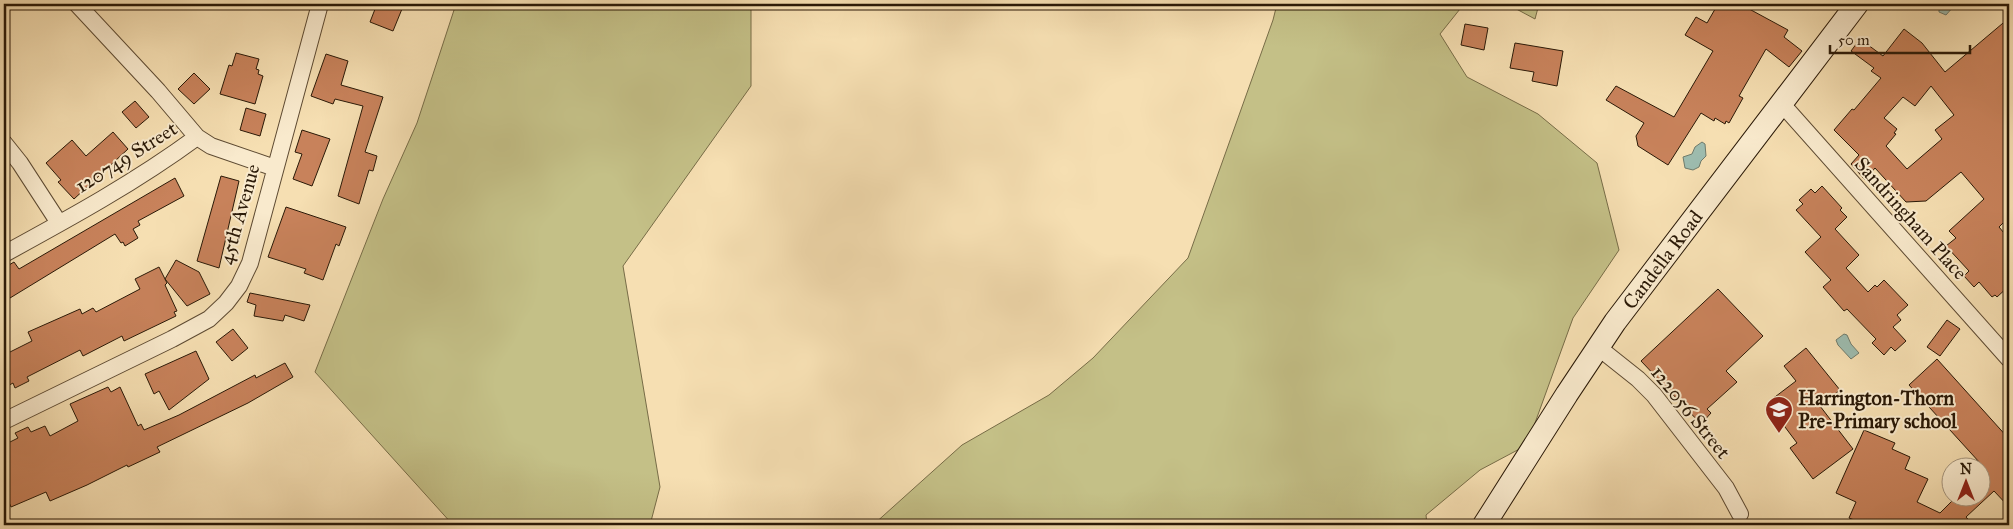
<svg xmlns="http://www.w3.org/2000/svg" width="2013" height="529" viewBox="0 0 2013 529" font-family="'IM FELL Great Primer',serif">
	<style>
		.green { fill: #c4c087; stroke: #776c47 }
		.water { fill: #9dbcaf; stroke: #6f7b6c }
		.building { fill: #c8825b; stroke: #2a1907; fill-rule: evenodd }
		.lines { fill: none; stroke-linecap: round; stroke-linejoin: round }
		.street-casing { stroke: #5d4a32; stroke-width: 18 }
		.secondary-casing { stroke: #2a1907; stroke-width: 24 }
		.street { stroke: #f9eacd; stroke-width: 16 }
		.secondary { stroke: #f9eacd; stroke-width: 22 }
		.labels { text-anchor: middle; stroke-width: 4; stroke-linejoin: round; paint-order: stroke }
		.street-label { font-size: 20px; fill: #2a1907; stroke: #f9eacd }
		.poi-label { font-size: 20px; font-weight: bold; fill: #2a1907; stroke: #f9eacd; text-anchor: start }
	</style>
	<rect width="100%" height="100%" fill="#f6dfb2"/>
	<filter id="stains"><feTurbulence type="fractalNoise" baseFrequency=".004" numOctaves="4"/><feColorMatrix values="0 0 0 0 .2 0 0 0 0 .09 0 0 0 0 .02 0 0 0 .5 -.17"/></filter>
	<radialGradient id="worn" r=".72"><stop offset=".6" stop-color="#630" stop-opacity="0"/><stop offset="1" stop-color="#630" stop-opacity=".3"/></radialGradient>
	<path class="green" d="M456,4H751V86L623,266L660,487L650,525H453L315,372L383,199L417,123Z
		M1277,4H1464L1440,34L1467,77L1538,114L1597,163L1619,250L1573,318L1527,445L1480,470L1426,515L1427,525H873L962,445L1049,395L1093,358L1188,258L1273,20Z
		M1507,4H1539L1535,19Z"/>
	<path class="water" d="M1936,4H1951L1954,6L1946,15L1939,12V8Z
		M1702,142L1705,144L1706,156L1701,161L1699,167L1693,170L1685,168L1683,157L1692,154L1695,147Z
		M1844,334L1847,335L1851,344L1859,353L1851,359L1838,345L1836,340Z"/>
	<path class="building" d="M377,4H404L393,31L370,22Z
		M1718,4H1740L1788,30L1784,37L1802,51L1789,67L1766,49L1739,96L1743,98L1729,123L1726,121L1725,124L1715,118L1714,121L1701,113L1668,165L1638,146L1636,136L1644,123L1606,100L1616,86L1674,117L1713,51L1685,35L1696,17L1707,23Z
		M2009,18V217L1999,227L2009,239V286L1997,297L1995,295L1992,297L1979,282L1974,287L1964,276L1969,271L1946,246L1956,238L1949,231L1984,199L1961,172L1926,201L1906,202L1875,168L1865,180L1851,164L1859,155L1834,130L1852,109L1854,110L1881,78L1871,71L1874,68L1851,51L1860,39L1883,56L1904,29L1922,43L1945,72ZM1931,86L1954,115L1935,130L1942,139L1907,169L1886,146L1896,134L1894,133L1897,129L1884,118L1903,97L1915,106Z
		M1465,24L1488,28L1484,50L1461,45Z
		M1515,43L1563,51L1557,86L1532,81L1534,72L1510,68Z
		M236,53L259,59L256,69L259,70L258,74L263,76L255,104L220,94L229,65L232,66Z
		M326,54L348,61L341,85L383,97L365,152L377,156L373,171L369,170L359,204L338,196L363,106L335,99L333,104L311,96Z
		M194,73L210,89L194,104L178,89Z
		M135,101L149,117L136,128L122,112Z
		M246,108L266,114L260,136L240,130Z
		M302,130L330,139L312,186L293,179L302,154L295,152Z
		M113,132L128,149L74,199L58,182L61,180L46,163L72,140L86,156Z
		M221,176L239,181L219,268L197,261Z
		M175,178L184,196L138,221L140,225L133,229L138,238L125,246L123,242L121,243L115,234L10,298L4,288V268L14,262L19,269Z
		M1822,186L1842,208L1840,210L1847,217L1835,229L1859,255L1846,268L1868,292L1875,285L1877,287L1884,280L1908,305L1897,315L1901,320L1893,327L1906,341L1895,351L1891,347L1884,355L1872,343L1876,339L1847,309L1844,311L1823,287L1831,280L1805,252L1821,237L1796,210L1803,204L1799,200L1811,189L1815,193Z
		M286,207L346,227L339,246L336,244L323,280L304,273L306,269L268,257Z
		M176,260L199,272L210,294L187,306L165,279Z
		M159,267L167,283L165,285L177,311L174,312L176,316L124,341L122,336L83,356L80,350L27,377L29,381L15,388L13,383L4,388V355L32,341L28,332L80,309L82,314L93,308L96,312L140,289L135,279Z
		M1718,289L1763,336L1726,371L1737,382L1707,409L1711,413L1701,424L1641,361Z
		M250,293L310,305L304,321L285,315L283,321L254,316L256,305L247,302Z
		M1947,320L1960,329L1940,356L1927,347Z
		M233,329L248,348L232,361L216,342Z
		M1806,348L1840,390L1820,406L1853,449L1813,479L1790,448L1797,443L1767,403L1796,381L1784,366Z
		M196,351L209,379L169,410L159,391L154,394L145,374Z
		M1937,359L2009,439V507L1994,491L1966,517L1973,525H1867L1849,518L1856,502L1836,493L1864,430L1895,443L1892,449L1910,457L1905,469L1928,479L1917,502L1940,513L1957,496H1980V463L1909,385Z
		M285,363L293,377L248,403L157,447L160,452L128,467L127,465L87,485L50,501L46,492L11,507L4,491V445L18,438L15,433L28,427L31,432L45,426L50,436L78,421L70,404L108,387L111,392L120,387L138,426L141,424L144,430L179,415L255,375L256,378Z"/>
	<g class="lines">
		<defs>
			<path id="street" d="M77,4L158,91L197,137
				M1782,104L2009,359
				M4,143L20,163L59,223
				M4,254C70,218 136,182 197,137L211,146L275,168
				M1599,348L1638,379L1654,395L1726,488L1740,514
				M4,421L172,339L209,319L226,303L239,286L250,263L320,4"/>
			<g id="secondary">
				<path id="s1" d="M1484,525L1567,394L1615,322L1857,4"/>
			</g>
		</defs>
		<use href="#street" class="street-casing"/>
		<use href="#secondary" class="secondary-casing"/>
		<use href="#street" class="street"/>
		<use href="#secondary" class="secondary"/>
	</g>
	<defs>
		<symbol id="school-pin" viewBox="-11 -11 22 30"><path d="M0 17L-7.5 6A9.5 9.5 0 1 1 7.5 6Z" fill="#8f2418" stroke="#f9eacd"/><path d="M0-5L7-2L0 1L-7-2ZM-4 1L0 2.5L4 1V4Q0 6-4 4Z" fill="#fff"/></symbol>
	</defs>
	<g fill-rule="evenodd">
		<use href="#school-pin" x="1763" y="394" width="32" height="43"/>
	</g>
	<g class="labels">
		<g class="street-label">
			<text transform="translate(126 157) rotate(-32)" y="7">120749 Street</text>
			<text transform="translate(239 214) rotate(-74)" y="7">45th Avenue</text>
			<text transform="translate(1911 218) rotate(48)" y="7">Sandringham Place</text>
			<text dy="7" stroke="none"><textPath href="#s1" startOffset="320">Candella Road</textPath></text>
			<text transform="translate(1691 412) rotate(51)" y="7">122056 Street</text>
		</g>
		<g class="poi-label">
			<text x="1798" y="405">Harrington-Thorn<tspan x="1798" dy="23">Pre-Primary school</tspan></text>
		</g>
	</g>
	<rect width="2013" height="529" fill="none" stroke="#f6dfb2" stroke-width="20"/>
	<rect x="5" y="5" width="2003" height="519" fill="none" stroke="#2a1907" stroke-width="2.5"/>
	<rect x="10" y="10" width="1993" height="509" fill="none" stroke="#2a1907"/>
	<g transform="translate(1966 482)"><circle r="24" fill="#f9eacd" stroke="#a6967e"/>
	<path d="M0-4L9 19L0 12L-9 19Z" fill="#8f2418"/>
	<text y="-8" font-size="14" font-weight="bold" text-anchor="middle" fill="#2a1907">N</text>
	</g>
	<path d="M1830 45v8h140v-8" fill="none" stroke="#2a1907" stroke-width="2.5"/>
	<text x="1838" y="45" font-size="15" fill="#2a1907" stroke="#f9eacd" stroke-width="4" paint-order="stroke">50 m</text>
	<rect width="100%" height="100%" filter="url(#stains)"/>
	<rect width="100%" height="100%" fill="url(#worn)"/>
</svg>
